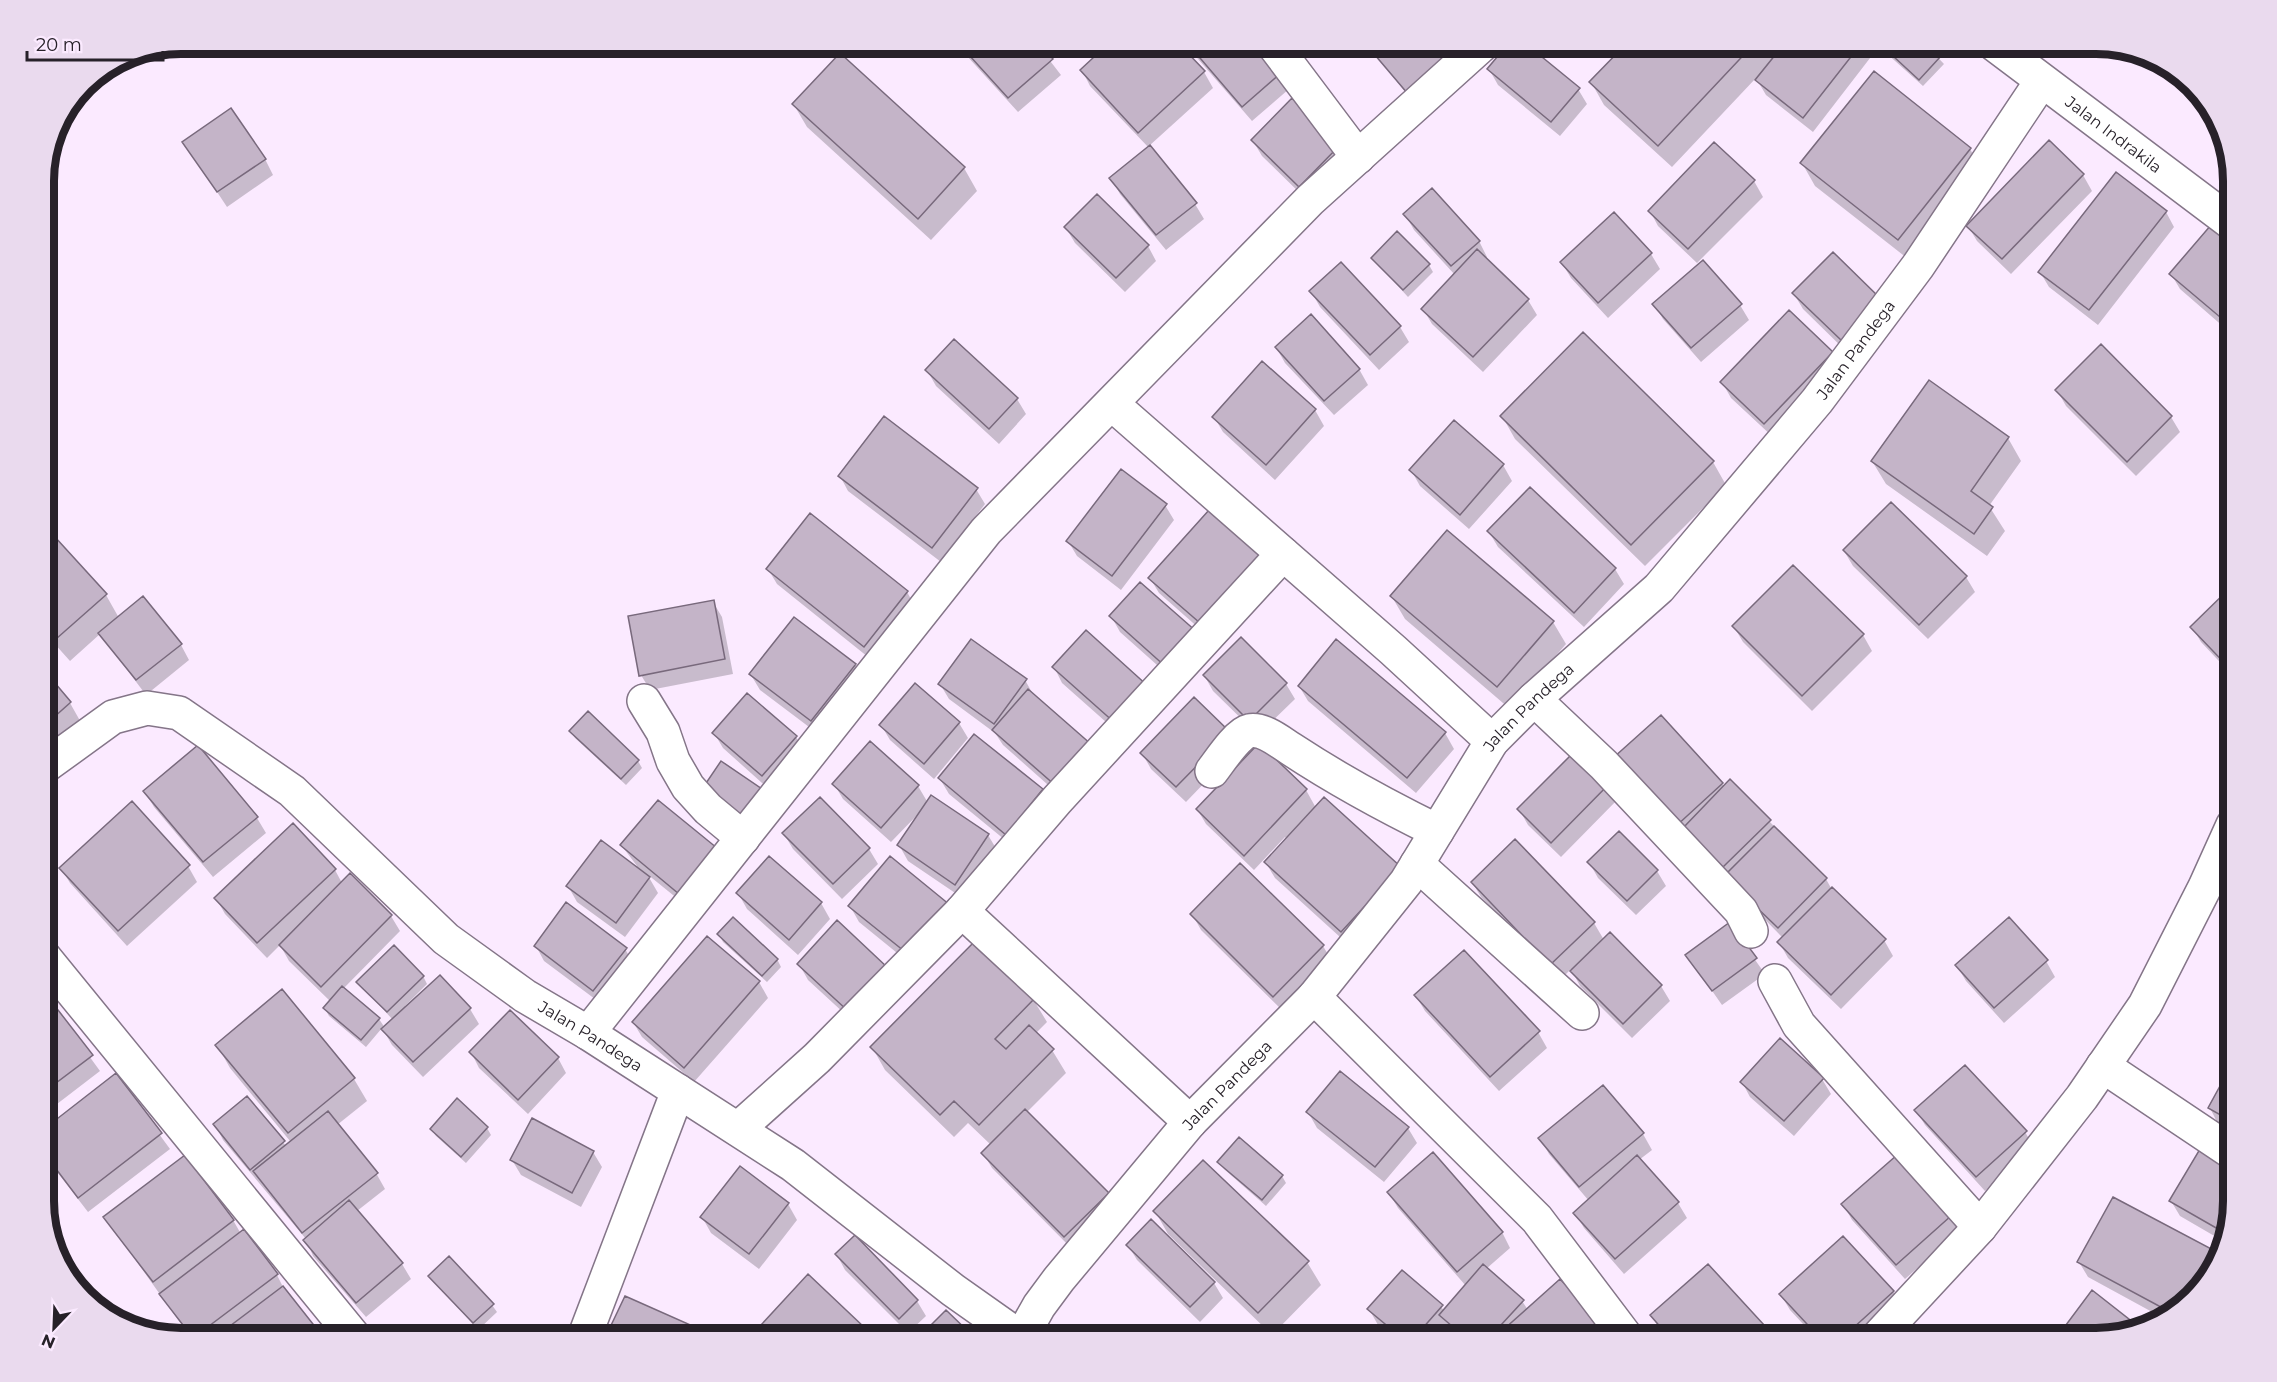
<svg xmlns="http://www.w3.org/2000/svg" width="2277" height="1382" viewBox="0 0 2277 1382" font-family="Montserrat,sans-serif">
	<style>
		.shadow { fill: #0003 }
		.building { fill: #c4b4c8; stroke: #78697c; stroke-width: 1.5 }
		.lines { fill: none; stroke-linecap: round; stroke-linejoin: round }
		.minor-casing { stroke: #847588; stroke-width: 36 }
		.tertiary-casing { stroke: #847588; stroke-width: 36 }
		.minor { stroke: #fff; stroke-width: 33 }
		.tertiary { stroke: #fff; stroke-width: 33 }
		.labels { text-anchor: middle; stroke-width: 5; stroke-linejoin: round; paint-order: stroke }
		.street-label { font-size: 16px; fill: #272129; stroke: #fbeaff }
		.rim { fill: none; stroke: #272129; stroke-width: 8 }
	</style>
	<rect width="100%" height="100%" fill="#fbeaff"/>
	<path class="shadow" d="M956,44H1037L1061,75L1018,112Z
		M1110,44H1177L1204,72L1213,88L1149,146L1195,204L1204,219L1166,250L1120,194L1111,178L1149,148L1090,86L1082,70Z
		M1185,44H1253L1280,74L1289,89L1252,121Z
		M1363,44H1430L1445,62L1418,108L1379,59Z
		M1510,44H1523L1578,89L1587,104L1560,136L1498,85L1489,69Z
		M1628,44H1874L1877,49L1813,132L1766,95L1756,78L1672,167L1604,105L1591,82Z
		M1882,44H1925L1944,64L1923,86L1885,52Z
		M2092,44H2096L2139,55L2137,62L2094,47Z
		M152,49L135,61L130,54Z
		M840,55L964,168L977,191L931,240L807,127L794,105Z
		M1292,100L1348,161L1309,202L1262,156L1253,141Z
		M184,142L265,159L273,175L227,207Z
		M2049,142L2083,175L2092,191L2011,274L1977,241L1968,226Z
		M1714,144L1754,181L1763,197L1697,263L1658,226L1650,211Z
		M1970,149L1983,171L1912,262L1815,186L1802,163Z
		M2166,212L2174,227L2098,325L2049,287L2040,272Z
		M1405,214L1479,241L1487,257L1485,259L1528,300L1537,315L1483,372L1432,324L1423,309L1455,275L1414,230Z
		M2211,227L2233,246V335L2180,289L2171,274Z
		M1066,228L1148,246L1156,261L1125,292L1075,243Z
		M1651,254L1660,269L1608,318L1571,278L1562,263Z
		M1833,254L1851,356L1803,309L1794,294Z
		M1372,258L1429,265L1433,272L1408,297Z
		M1311,291L1400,327L1409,342L1379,370L1320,307Z
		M1654,304L1740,305L1749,320L1701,362L1663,319Z
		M954,341L1017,399L1026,414L999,444L936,386L927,370Z
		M2101,346L2171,417L2180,432L2136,476L2066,406L2057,390Z
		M1276,347L1359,369L1368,385L1334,415L1285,363Z
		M1832,353L1841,368L1774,438L1731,398L1722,382Z
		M1262,363L1315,410L1324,426L1275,480L1223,432L1214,417Z
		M1502,416L1713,462L1726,485L1645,566L1515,439Z
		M1454,422L1503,465L1512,481L1469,529L1420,486L1411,470Z
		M2008,438L2021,461L1989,506L2005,531L1987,556L1886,484L1872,461Z
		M840,476L976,489L985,504L941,562L848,491Z
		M1165,505L1174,520L1121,590L1077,556L1068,541Z
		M44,527L106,595L119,618L181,645L189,660L146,695L100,634L70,661L44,632Z
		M1489,532L1615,569L1624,584L1584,627L1498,547Z
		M1844,551L1966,577L1975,592L1928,639L1853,566Z
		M1793,567L1863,635L1872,651L1812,711L1743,642L1734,627Z
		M768,569L907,592L916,608L873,661L777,584Z
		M1268,572L1209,637L1159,593L1150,578Z
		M1140,584L1175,681L1120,632L1111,616Z
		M2233,587V676L2201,642L2192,627Z
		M1392,597L1553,622L1566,644L1510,709L1405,619Z
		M713,602L722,617L733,674L650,690L641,675Z
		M1086,632L1124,738L1062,683L1054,667Z
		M855,665L864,680L821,736L760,690L751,675Z
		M44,672L70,703L83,726L44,759Z
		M1204,675L1286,684L1295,699L1258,735L1213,691Z
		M1025,680L1034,696L1065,800L1003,745L995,733L949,699L940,684Z
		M915,685L959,723L968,738L934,779L890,740L881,725Z
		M1299,686L1445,733L1454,749L1416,793L1308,701Z
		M571,731L638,761L642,768L626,785L575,738Z
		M714,733L796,737L805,752L771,791L723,748Z
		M870,744L918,786L928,803L988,835L997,850L964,899L908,861L899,845L924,808L891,842L843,799L834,784Z
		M1259,745L1306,790L1316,808L1400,868L1351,947L1275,878L1266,863L1287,839L1285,837L1254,870L1206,824L1197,809Z
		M198,748L257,818L266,833L213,877L154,807L145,792Z
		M1238,748L1186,802L1151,769L1142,753Z
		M1578,750L1620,797L1561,857L1528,825L1519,809Z
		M1623,774L1722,784L1769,821L1826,879L1831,888L1884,940L1893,956L1841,1009L1788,958L1779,942L1783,938Z
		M940,779L1042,790L1051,806L1016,849L949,794Z
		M820,799L869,849L878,864L842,899L793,849L784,834Z
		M658,802L689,908L647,874L658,893L625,937L577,902L568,886L635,868L637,866L622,846Z
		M769,858L821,903L830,919L798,955L747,909L738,893Z
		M891,858L918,970L859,922L850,906Z
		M1589,862L1657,871L1666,886L1636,915L1598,878Z
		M188,866L197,882L127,946L70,883L61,868Z
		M335,870L342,883L350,875L391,916L400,931L343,989L379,1019L385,1028L393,1020L358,982L423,976L427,984L405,1006L407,1007L470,1009L479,1024L423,1077L392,1045L382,1028L366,1047L329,1016L325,1009L331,1002L289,961L280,945L267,958L225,914L216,898Z
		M1472,882L1594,923L1604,940L1661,986L1670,1001L1632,1038L1580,986L1571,969L1560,980L1481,897Z
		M1192,914L1323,946L1332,961L1283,1011L1201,930Z
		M837,922L858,1026L808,980L799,964Z
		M1730,924L1765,974L1722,1005L1687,955Z
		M719,934L777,959L781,967L767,982L723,942Z
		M536,946L625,949L634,964L603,1005L544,961Z
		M2046,961L2055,977L2004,1023L1966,981L1957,966Z
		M759,982L768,998L694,1082L642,1037L633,1022Z
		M44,994L100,1071L44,1114Z
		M1416,996L1538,1032L1547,1048L1499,1091L1425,1011Z
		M1033,999L1047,1022L1036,1033L1052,1050L1066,1073L1027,1112L1108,1194L1116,1209L1074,1251L992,1168L983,1153L991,1145L968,1123L954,1137L885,1070L872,1047Z
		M217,1045L354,1079L367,1101L337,1125L376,1173L385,1189L357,1211L402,1264L411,1279L366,1317L313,1256L306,1239L223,1140L215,1124L247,1098L286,1146L290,1141L230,1068Z
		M471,1052L558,1058L566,1073L528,1114L479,1068Z
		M2231,1068L2233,1069V1131L2218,1124L2210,1108Z
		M116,1075L170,1149L88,1212L44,1155V1130Z
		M1822,1079L1831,1094L1794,1136L1750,1097L1742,1082Z
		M1603,1087L1643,1134L1652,1150L1639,1160L1678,1203L1687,1218L1624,1274L1584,1228L1575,1213L1589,1201L1549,1154L1540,1138Z
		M457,1100L487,1128L491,1135L466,1163L436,1136L431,1129Z
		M1916,1110L2025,1132L2034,1147L1985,1191L1925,1125Z
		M1308,1112L1408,1128L1417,1143L1384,1182L1317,1128Z
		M593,1152L602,1167L581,1207L521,1175L512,1160Z
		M2201,1152L2233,1171V1201L2223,1241L2180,1216L2171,1201Z
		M1219,1162L1282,1176L1286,1183L1266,1206L1224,1169Z
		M741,1168L788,1204L797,1220L759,1269L711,1233L702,1217Z
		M1389,1193L1502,1232L1510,1248L1486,1269L1522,1301L1528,1310L1560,1281L1609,1338H1459L1447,1326L1436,1338H1394L1378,1325L1369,1309L1402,1272L1445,1311L1466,1286L1398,1208Z
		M1843,1204L1950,1216L1959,1232L1905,1279L1852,1220Z
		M1155,1211L1307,1262L1321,1285L1272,1335L1168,1234Z
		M105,1217L233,1220L241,1234L277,1275L285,1291L322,1338H191Z
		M1128,1245L1214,1283L1223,1298L1200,1322L1137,1260Z
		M2218,1254L2215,1270L2165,1319L2088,1277L2079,1262Z
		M837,1255L917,1301L926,1316L908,1333L845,1270Z
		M1708,1266L1774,1338H1665L1652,1316Z
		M430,1276L492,1305L497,1312L478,1330Z
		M1893,1291L1902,1307L1867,1338H1816L1790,1310L1781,1295Z
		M626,1298L712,1336L713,1338H607Z
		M946,1312L973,1338H920Z
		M763,1325L864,1328L870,1338H770Z
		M2138,1327L2096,1338L2059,1337Z"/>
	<path class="building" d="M959,44H1040L1053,59L1008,98Z
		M1108,44H1179L1205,71L1138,133L1080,70Z
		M1188,44H1255L1281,73L1242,107Z
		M1389,44H1432L1447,61L1408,94L1375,55Z
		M1508,44H1526L1580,88L1551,122L1487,69Z
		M1626,44H1754L1658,146L1589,82Z
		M1784,44H1861L1803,118L1755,80Z
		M1880,44H1927L1941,56L1919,80Z
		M840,53L965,167L918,219L792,104Z
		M1874,71L1971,148L1898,240L1800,163Z
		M1292,98L1340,145L1299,187L1251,140Z
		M231,108L266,159L217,192L182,142Z
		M2049,140L2084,174L2002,259L1966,226Z
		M1714,142L1755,180L1688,249L1648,211Z
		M1150,145L1197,203L1156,235L1109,178Z
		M2116,172L2167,211L2089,310L2038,272Z
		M1432,188L1480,241L1451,266L1403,214Z
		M1097,194L1149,245L1116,278L1064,227Z
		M1614,212L1652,253L1598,303L1560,262Z
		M2211,225L2233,244V328L2169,274Z
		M1397,231L1430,264L1403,290L1371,258Z
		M1477,249L1529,299L1473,357L1421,309Z
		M1833,252L1882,300L1842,341L1792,293Z
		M1703,260L1742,304L1691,348L1652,304Z
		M1341,262L1401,326L1370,355L1309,291Z
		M1789,310L1833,352L1764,424L1720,382Z
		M1311,314L1360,369L1324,401L1275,347Z
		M1583,332L1714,461L1631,545L1500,416Z
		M954,339L1018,398L989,429L925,370Z
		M2101,344L2172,416L2127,462L2055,390Z
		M1262,361L1316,409L1266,465L1212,417Z
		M1929,380L2009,437L1971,491L1993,507L1974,534L1871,461Z
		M884,416L978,488L932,548L838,476Z
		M1454,420L1504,464L1460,515L1409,470Z
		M1121,469L1167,504L1112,576L1066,541Z
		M1530,487L1616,568L1574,613L1487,531Z
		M1891,502L1967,576L1919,625L1843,550Z
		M1209,510L1260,555L1200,623L1148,578Z
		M810,513L908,591L864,647L766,569Z
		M44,525L107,594L56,639L44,625Z
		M1447,530L1554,621L1497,687L1390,596Z
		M1793,565L1864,634L1802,696L1732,626Z
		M1140,582L1197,632L1166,667L1109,616Z
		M2233,585V672L2190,627Z
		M143,596L182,644L136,680L98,633Z
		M714,600L725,659L639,676L628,616Z
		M794,617L856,664L811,721L749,674Z
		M1086,630L1149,687L1115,723L1052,667Z
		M1241,637L1287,683L1249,721L1203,675Z
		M971,639L1027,679L994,724L938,684Z
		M1336,639L1446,732L1407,778L1298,686Z
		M44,670L71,702L44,726Z
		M915,683L960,722L924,764L879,725Z
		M1028,689L1092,745L1056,786L992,730Z
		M747,693L797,736L762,776L712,733Z
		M1194,697L1230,732L1176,787L1140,753Z
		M588,711L639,760L621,779L569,731Z
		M1661,715L1723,783L1675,827L1613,758Z
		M974,734L1043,789L1006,835L938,778Z
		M870,741L919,785L881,828L832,784Z
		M1259,743L1307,789L1244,856L1196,809Z
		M198,745L258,817L203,862L143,791Z
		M1578,748L1612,781L1551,843L1517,809Z
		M721,761L762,789L741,820L700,792Z
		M1730,779L1771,820L1723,867L1683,828Z
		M931,795L989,834L955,885L897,845Z
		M820,797L870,848L833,884L782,833Z
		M1324,797L1401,867L1341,932L1264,862Z
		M658,800L717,848L679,894L620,845Z
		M132,801L190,865L118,931L59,868Z
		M293,823L336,869L257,943L214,898Z
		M1774,826L1827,878L1778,928L1724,876Z
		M1619,831L1658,870L1627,901L1587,862Z
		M1515,839L1595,922L1550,965L1471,882Z
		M601,840L650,877L616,923L566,886Z
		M769,856L822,902L789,940L736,893Z
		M890,856L950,905L909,955L848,906Z
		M1240,863L1324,945L1273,997L1190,914Z
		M350,873L392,915L321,987L279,945Z
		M1832,887L1886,939L1831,995L1777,942Z
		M566,902L627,948L593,991L534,946Z
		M733,917L778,959L762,976L717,934Z
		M2009,917L2048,960L1994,1008L1955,965Z
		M837,920L888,968L848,1011L797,964Z
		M1730,922L1757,958L1712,991L1685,955Z
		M1610,932L1662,985L1623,1024L1570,971Z
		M707,936L760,981L684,1068L632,1022Z
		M976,940L1035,998L995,1039L1006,1049L1029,1025L1054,1049L979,1125L954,1101L940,1115L870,1047Z
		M394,945L424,976L387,1012L356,982Z
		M1464,950L1540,1031L1490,1077L1414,995Z
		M440,975L471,1008L413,1062L381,1029Z
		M342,986L380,1018L361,1040L323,1008Z
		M282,989L355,1078L288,1133L215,1045Z
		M44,992L93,1055L44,1092Z
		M510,1010L559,1057L518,1100L469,1052Z
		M1780,1038L1824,1078L1784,1121L1740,1082Z
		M1965,1065L2027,1131L1976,1177L1914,1110Z
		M2231,1066L2233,1068V1122L2208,1108Z
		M1340,1071L1409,1127L1375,1167L1306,1112Z
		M116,1073L162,1133L78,1198L44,1153V1129Z
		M1603,1085L1644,1133L1579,1187L1538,1138Z
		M247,1096L285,1141L250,1170L213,1124Z
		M457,1098L488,1127L461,1157L430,1129Z
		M1025,1109L1109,1193L1064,1237L981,1153Z
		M328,1111L378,1173L302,1233L253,1171Z
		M532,1118L594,1151L572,1193L510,1160Z
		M1239,1137L1283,1175L1262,1200L1217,1162Z
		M2200,1149L2233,1169V1201L2225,1233L2169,1201Z
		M1433,1152L1503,1232L1457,1272L1387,1192Z
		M185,1155L234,1220L153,1282L103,1217Z
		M1637,1155L1679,1202L1615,1259L1573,1213Z
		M1897,1155L1952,1215L1896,1265L1841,1204Z
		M1203,1160L1309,1261L1258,1313L1153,1211Z
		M740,1166L789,1203L749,1254L700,1217Z
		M2113,1197L2219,1253L2203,1282L2172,1313L2077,1262Z
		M349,1200L403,1263L356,1303L303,1240Z
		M1151,1219L1215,1282L1190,1307L1126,1245Z
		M244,1229L278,1274L193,1338L159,1294Z
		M855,1235L918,1300L899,1319L835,1254Z
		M1843,1236L1894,1291L1842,1338H1820L1779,1294Z
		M449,1256L494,1304L473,1323L428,1276Z
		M1483,1264L1524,1300L1489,1338H1466L1439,1315Z
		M1708,1264L1776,1338H1670L1650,1315Z
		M1402,1270L1443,1305L1414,1338H1402L1367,1309Z
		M808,1274L865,1328L855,1338H775L761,1325Z
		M1560,1279L1604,1326L1590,1338H1494Z
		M283,1286L324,1338H214Z
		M2092,1290L2139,1327L2096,1338H2059L2057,1337Z
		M625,1296L713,1335L711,1338H605Z
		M946,1310L975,1338H918Z
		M753,1327L765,1338H741Z"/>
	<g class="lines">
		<defs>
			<g id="minor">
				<path d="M1273,44L1358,157"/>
				<path d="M1112,404L1393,650L1492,741"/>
				<path d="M1534,699L1604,765L1741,911L1751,931"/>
				<path d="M644,701L663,732L673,761L688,787L708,809L743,838"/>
				<path id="s1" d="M44,767L113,717L147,708L179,713L292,791L446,939L525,996L588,1033L793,1165L953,1290L1021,1338"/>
				<path d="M1212,771C1219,762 1238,733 1249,731C1263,728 1280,742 1291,749C1338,780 1386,806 1437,831"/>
				<path d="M1417,864L1582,1013"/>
				<path d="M962,911L1190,1122"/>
				<path d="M44,957L355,1338"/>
				<path d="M1775,981L1799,1025L1980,1227"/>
				<path d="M1314,997L1537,1219L1627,1338"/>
				<path d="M588,1033L986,531L1310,200L1483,44"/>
				<path d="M2103,1066L2233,1153"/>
				<path d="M738,1129L817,1058L962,911L1057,800L1283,554"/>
				<path d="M584,1338L678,1091"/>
				<path id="s2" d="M1021,1338L1039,1306L1059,1279L1190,1122L1314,997L1406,882L1492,741L1534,699L1659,588L1817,401L1918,266L2041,82"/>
				<path d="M1877,1338L1980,1227L2082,1097L2145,1005L2205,887L2233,825"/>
			</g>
			<g id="tertiary">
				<path id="s3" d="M1994,44L2233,224"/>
			</g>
		</defs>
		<use href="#minor" class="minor-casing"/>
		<use href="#tertiary" class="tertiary-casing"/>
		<use href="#minor" class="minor"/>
		<use href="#tertiary" class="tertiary"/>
	</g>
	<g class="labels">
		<g class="street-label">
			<text dy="6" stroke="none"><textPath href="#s3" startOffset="150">Jalan Indrakila</textPath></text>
			<text dy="6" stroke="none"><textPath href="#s2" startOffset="1299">Jalan Pandega</textPath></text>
			<text dy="6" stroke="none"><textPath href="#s2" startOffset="813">Jalan Pandega</textPath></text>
			<text dy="6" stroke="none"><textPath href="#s1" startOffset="678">Jalan Pandega</textPath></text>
			<text dy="6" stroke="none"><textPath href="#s2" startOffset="327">Jalan Pandega</textPath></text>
		</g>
	</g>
	<path d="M0 0H2277V1382H0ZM181 54H2096A127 127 0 0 1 2223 181V1201A127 127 0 0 1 2096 1328H181A127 127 0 0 1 54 1201V181A127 127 0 0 1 181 54Z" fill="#eadaee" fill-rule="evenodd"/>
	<path class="rim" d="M181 54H2096A127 127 0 0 1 2223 181V1201A127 127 0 0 1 2096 1328H181A127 127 0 0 1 54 1201V181A127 127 0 0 1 181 54Z"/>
	<g transform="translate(54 1328) rotate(203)" stroke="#fbeaff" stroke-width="4.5" paint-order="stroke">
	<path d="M0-4.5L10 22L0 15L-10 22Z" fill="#272129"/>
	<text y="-9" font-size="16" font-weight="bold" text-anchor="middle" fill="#272129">N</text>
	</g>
	<path d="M27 51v9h136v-9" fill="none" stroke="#272129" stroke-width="3"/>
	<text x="36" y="51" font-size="18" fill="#272129" stroke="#fbeaff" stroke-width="4.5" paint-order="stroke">20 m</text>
</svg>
